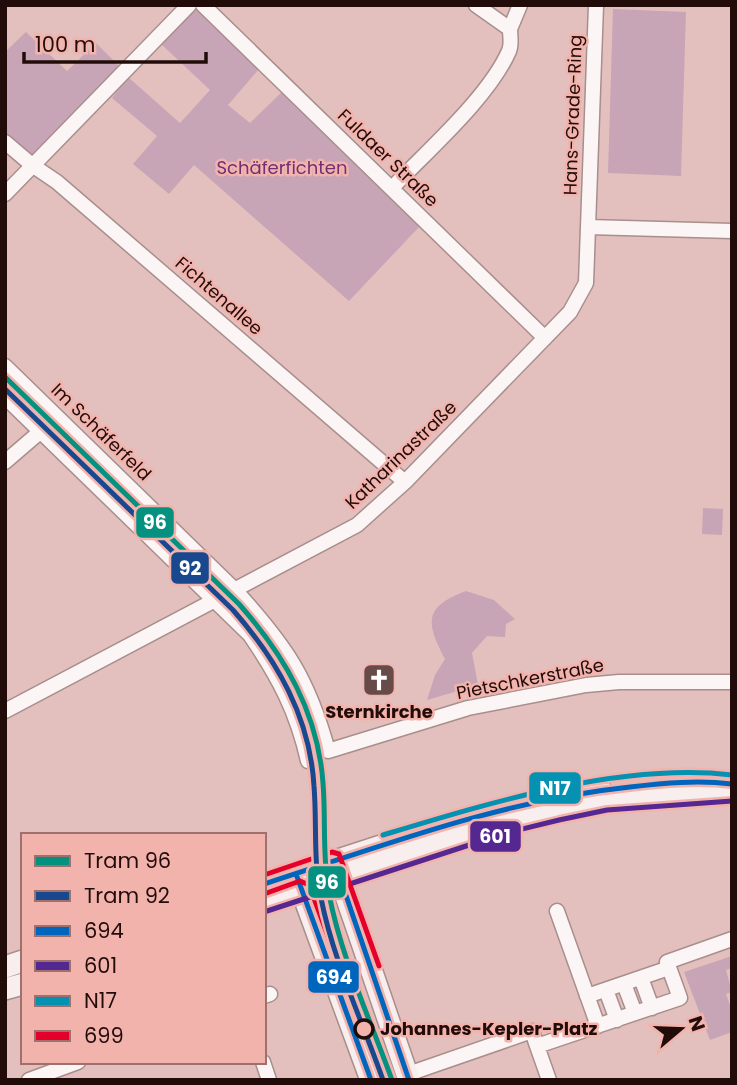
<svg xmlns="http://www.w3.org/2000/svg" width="737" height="1085" viewBox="0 0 737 1085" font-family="Poppins,sans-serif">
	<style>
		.green { fill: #c8a4b7 }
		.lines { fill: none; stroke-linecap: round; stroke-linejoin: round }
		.street-casing { stroke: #a88e8c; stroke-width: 17 }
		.secondary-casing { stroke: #a88e8c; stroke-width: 24 }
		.street { stroke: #fbf6f5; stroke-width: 14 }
		.secondary { stroke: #f7eeed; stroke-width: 21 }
		.bus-1-casing { stroke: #f3b3ad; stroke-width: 10 }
		.bus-2-casing { stroke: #f3b3ad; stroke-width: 10 }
		.bus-3-casing { stroke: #f3b3ad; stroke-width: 10 }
		.bus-4-casing { stroke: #f3b3ad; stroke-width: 10 }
		.bus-1 { stroke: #0065bd; stroke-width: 5 }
		.bus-2 { stroke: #542791; stroke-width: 5 }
		.bus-3 { stroke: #0591b1; stroke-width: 5 }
		.bus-4 { stroke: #e4002b; stroke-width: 5 }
		.tram-1-casing { stroke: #f3b3ad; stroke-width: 10 }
		.tram-2-casing { stroke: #f3b3ad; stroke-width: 10 }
		.tram-1 { stroke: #059180; stroke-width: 5 }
		.tram-2 { stroke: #19488e; stroke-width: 5 }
		.stop-dot { fill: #f3b3ad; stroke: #220c0a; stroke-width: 3.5 }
		.labels { text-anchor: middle; stroke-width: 5; stroke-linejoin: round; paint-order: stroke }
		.street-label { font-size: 18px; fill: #220c0a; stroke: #f3b3ad }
		.park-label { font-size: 18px; fill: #703074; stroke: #f3b3ad }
		.poi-label { font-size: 18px; font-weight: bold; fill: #220c0a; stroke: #f3b3ad }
		.stop-label { font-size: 18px; font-weight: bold; fill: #220c0a; stroke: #f3b3ad; text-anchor: start }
		.line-badge { stroke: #f3b3ad; stroke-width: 2.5 }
		.badge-label { font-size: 19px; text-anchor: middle; font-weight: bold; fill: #fff }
	</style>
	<rect width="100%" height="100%" fill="#e3c0bd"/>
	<path class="green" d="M196,9L259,69L228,105L250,123L283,91L420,226L349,301L194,165L169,194L133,164L157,136L112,98L128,77L180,123L210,90L160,43Z
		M613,9L686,12L681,176L608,173Z
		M26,32L67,71L96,43L120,67L30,158L5,136V52Z
		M703,508L723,509L722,535L702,534Z
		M466,591L494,600L515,619L506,624L505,637L487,636L472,653L478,685L427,700L435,675L445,659C426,623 423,607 466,591Z
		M732,956V968L726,970L732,992L726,994L732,1011V1032L710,1040L684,972Z"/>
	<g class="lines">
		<defs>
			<path id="street" d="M203,5L545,338
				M510,29L520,5
				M5,142L32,165L57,182L405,482
				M392,188C427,151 489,97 509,51C512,45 510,36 510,29L476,5
				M5,194L189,5
				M588,227L732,231
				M5,366L235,590C286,646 308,678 328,751L468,708L586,685L619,682H732
				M5,397L250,635C278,676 297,711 308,761
				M5,462L41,431
				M5,711L357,525L405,482L570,312L586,283L596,5
				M557,911L598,1026
				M641,978L652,1008
				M624,984L635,1013
				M606,990L617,1020
				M264,996L270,994
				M587,996L669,968
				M537,1046L549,1080
				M263,1062L269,1080
				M408,1074L532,1031L537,1046L680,998L667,962L732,939
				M29,1080L78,1062"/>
			<path id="secondary" d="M336,867L409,1080
				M297,878L371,1080
				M264,884C376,849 484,807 600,788
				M264,903L504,825L557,811L606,801L732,792
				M5,967L23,961
				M5,989L23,984"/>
		</defs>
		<use href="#street" class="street-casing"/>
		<use href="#secondary" class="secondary-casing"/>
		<use href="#street" class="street"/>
		<use href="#secondary" class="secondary"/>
		<defs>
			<path id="bus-1" d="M296,874L371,1080
				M340,878L409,1080
				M264,884C385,845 504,800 630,787C664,783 698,780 732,784"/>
			<path id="bus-2" d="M267,911L506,833L559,820L607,810L732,801"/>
			<path id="bus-3" d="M383,835C489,803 621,762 732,775"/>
			<path id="bus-4" d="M264,875L332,852L339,854L379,966
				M264,894L300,881L309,885L359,1020"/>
		</defs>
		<use href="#bus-1" class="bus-1-casing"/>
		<use href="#bus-2" class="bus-2-casing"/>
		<use href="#bus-3" class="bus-3-casing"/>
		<use href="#bus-4" class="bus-4-casing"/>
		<use href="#bus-1" class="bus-1"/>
		<use href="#bus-2" class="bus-2"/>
		<use href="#bus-3" class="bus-3"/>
		<use href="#bus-4" class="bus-4"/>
		<defs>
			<path id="tram-1" d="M5,377L239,604C285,656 318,713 323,783C326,820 322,857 329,894C341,957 370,1019 392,1080"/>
			<path id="tram-2" d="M5,389L233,610C277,660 310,717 314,786C317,823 313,860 321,898C333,960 362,1020 383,1080"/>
		</defs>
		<use href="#tram-1" class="tram-1-casing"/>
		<use href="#tram-2" class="tram-2-casing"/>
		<use href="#tram-1" class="tram-1"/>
		<use href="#tram-2" class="tram-2"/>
	</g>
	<defs>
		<symbol id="church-square" viewBox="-11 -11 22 22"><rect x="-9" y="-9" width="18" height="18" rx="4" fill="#664b49" stroke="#f3b3ad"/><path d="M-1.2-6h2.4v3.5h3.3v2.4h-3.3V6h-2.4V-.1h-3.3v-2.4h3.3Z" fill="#fff"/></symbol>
	</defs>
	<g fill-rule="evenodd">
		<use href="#church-square" x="360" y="661" width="38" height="38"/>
	</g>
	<circle class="stop-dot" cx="364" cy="1029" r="9"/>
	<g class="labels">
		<g class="street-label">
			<text transform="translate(573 115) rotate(-88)" y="6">Hans-Grade-Ring</text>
			<text transform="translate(388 158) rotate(44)" y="6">Fuldaer Straße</text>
			<text transform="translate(219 296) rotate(41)" y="6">Fichtenallee</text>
			<text transform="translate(101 432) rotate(44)" y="6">Im Schäferfeld</text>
			<text transform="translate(401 455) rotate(-44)" y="6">Katharinastraße</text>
			<text transform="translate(530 679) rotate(-11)" y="6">Pietschkerstraße</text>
		</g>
		<g class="park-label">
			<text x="282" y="174">Schäferfichten</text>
		</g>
		<g class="poi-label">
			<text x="379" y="718">Sternkirche</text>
		</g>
		<g class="stop-label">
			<text x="380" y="1035">Johannes-Kepler-Platz</text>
		</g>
	</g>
	<g class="line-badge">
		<rect x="135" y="506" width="40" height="33" rx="7" fill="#059180"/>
		<rect x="170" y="551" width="40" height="34" rx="7" fill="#19488e"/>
		<rect x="528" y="771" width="54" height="34" rx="7" fill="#0591b1"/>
		<rect x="469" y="820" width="53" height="33" rx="7" fill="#542791"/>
		<rect x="307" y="865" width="40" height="34" rx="7" fill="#059180"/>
		<rect x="307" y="960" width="53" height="34" rx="7" fill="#0065bd"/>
	</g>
	<g class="badge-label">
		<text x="155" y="529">96</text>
		<text x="190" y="575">92</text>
		<text x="555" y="795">N17</text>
		<text x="495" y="843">601</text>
		<text x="327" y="889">96</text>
		<text x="334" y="984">694</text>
	</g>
	<rect width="737" height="1085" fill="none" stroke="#220c0a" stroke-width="14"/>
	<rect x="21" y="833" width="245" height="231" fill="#f3b3ad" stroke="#9f706c" stroke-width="2"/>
	<rect x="35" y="856" width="35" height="10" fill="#059180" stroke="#9f706c" stroke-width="2"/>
	<text x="84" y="868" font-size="21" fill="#220c0a">Tram 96</text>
	<rect x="35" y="891" width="35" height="10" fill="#19488e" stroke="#9f706c" stroke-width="2"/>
	<text x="84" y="903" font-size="21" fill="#220c0a">Tram 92</text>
	<rect x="35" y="926" width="35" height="10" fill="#0065bd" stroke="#9f706c" stroke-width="2"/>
	<text x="84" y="938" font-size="21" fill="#220c0a">694</text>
	<rect x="35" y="961" width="35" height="10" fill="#542791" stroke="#9f706c" stroke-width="2"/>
	<text x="84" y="973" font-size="21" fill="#220c0a">601</text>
	<rect x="35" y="996" width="35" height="10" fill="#0591b1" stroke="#9f706c" stroke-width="2"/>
	<text x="84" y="1008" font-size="21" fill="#220c0a">N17</text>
	<rect x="35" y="1031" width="35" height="10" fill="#e4002b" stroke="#9f706c" stroke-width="2"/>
	<text x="84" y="1043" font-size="21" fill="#220c0a">699</text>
	<g transform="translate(681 1029) rotate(71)" stroke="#f3b3ad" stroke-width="5" paint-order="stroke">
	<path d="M0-5L12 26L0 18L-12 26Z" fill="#220c0a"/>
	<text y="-10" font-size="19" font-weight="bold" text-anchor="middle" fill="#220c0a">N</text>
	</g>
	<path d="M24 52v10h182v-10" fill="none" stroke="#220c0a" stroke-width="3.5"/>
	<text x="35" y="52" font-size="21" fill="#220c0a" stroke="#f3b3ad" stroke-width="5" paint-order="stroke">100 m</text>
</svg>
